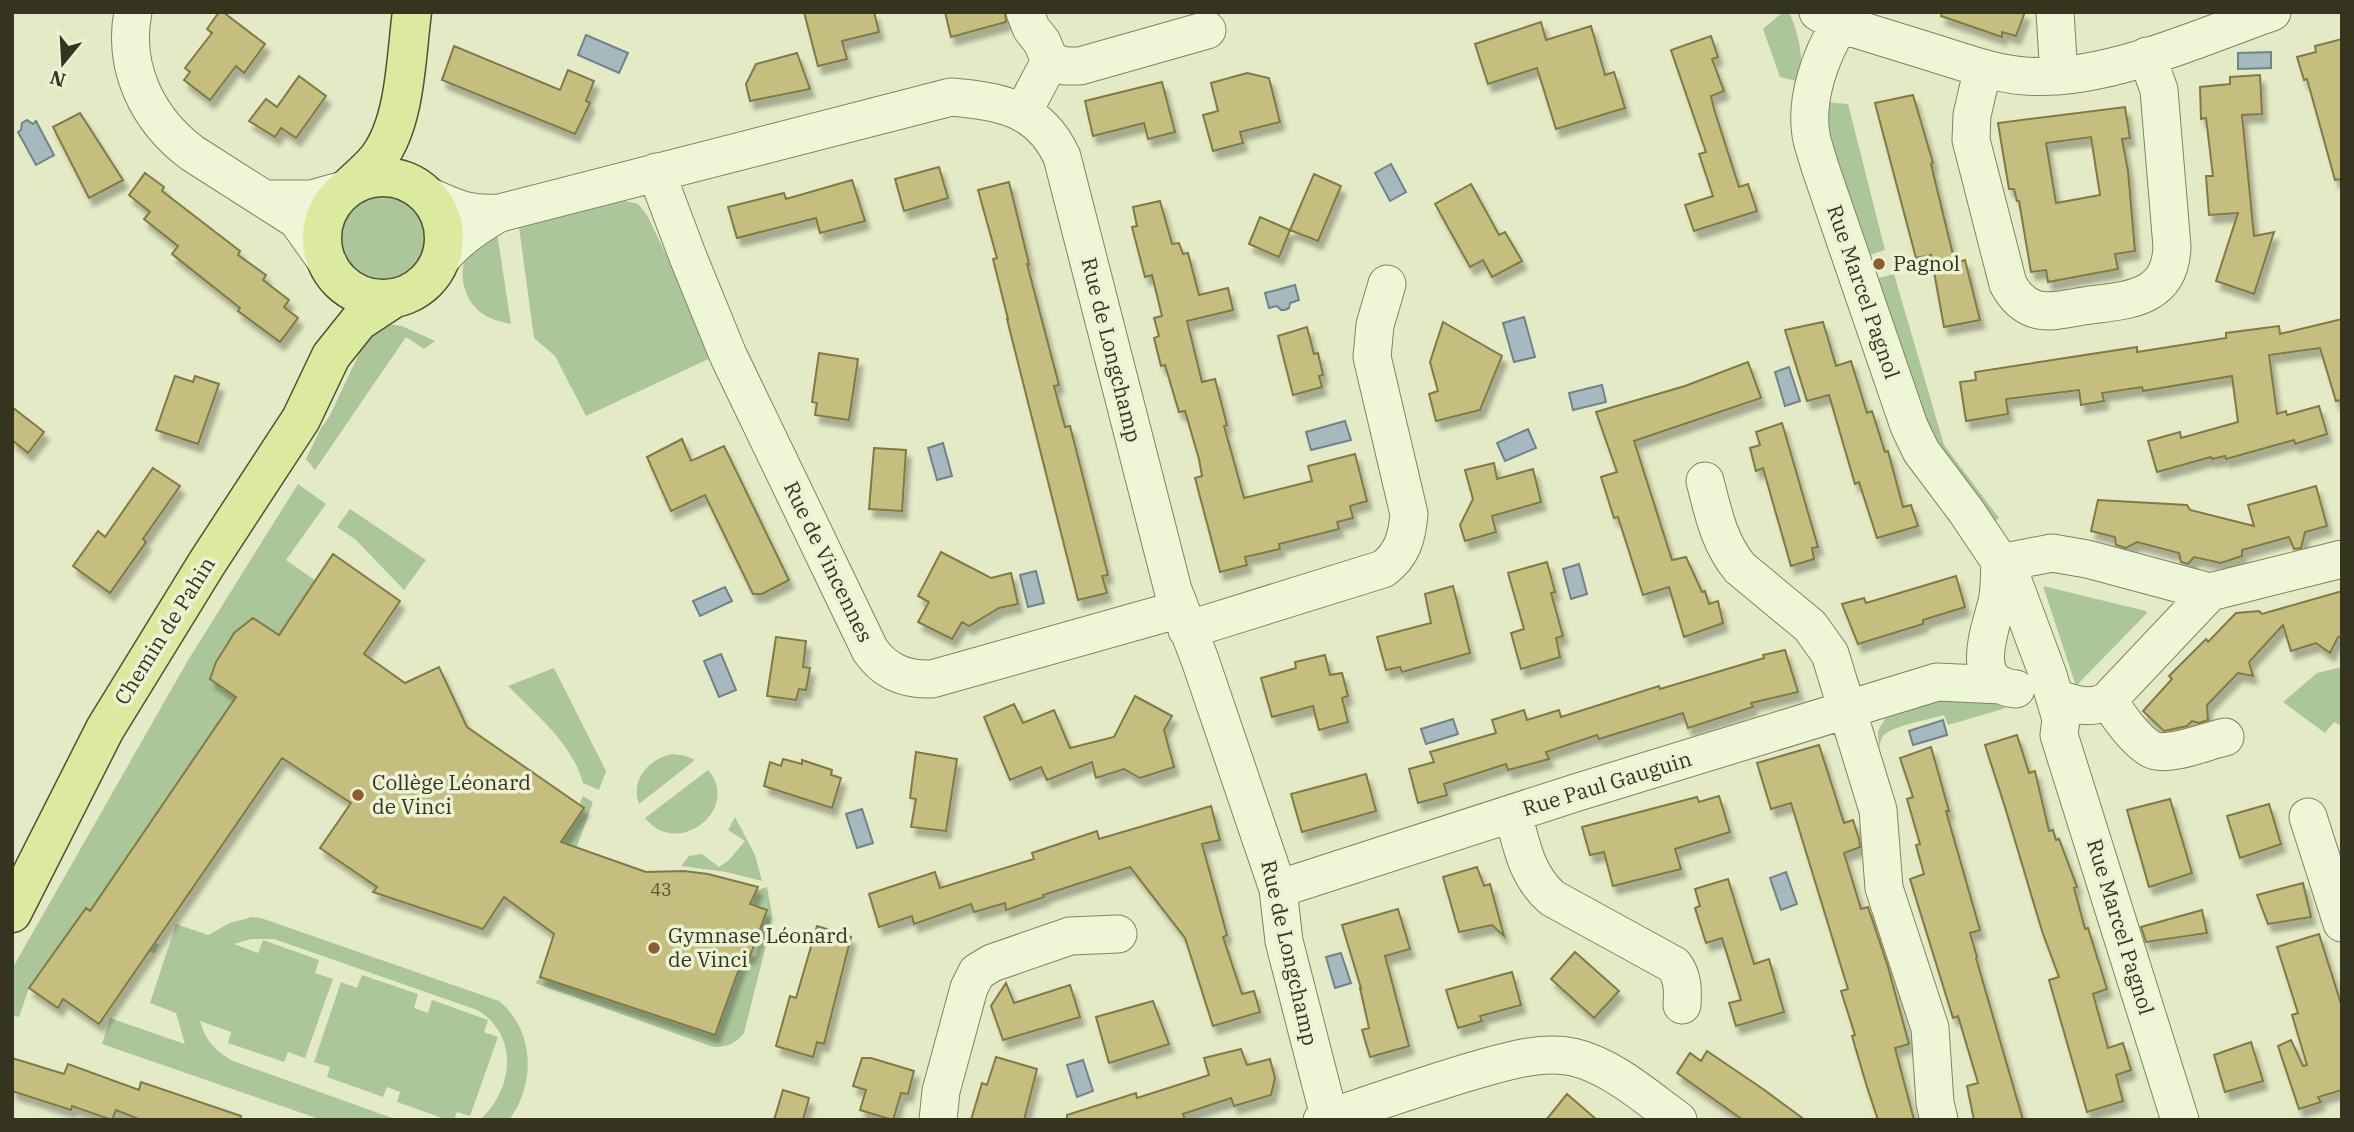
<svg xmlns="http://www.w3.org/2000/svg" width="2354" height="1132" viewBox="0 0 2354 1132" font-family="'IBM Plex Serif',serif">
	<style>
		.green { fill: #abc79a }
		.water { fill: #a6b9be; stroke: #6e848b; stroke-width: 2 }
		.building { fill: #c5be7e; stroke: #807a45; stroke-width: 2; fill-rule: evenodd; filter: url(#shadow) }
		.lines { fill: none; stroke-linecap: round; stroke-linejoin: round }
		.minor-casing { stroke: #82835d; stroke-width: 39 }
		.major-casing { stroke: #515030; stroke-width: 41 }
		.minor { stroke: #eff5d7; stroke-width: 37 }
		.major { stroke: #dceaa0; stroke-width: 38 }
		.poi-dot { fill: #8d5e32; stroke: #ecf2d4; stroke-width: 2.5 }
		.labels { text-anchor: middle; stroke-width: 7; stroke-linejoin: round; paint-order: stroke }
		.number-label { font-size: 18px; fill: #595637 }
		.poi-label { font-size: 21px; fill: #35341f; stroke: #ecf2d4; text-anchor: start }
		.street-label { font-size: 21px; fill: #35341f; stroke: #ecf2d4 }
	</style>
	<defs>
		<filter id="shadow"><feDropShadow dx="4.5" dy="8" stdDeviation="2" flood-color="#0004"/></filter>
	</defs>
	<rect width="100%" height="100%" fill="#e3eac5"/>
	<path class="green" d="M1783,12H1789C1799,35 1804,57 1800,82L1780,77L1763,29Z
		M1824,102L1848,104L1885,250L1867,256L1828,145Z
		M339 240a43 43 0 1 1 86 0a43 43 0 1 1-86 0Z
		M625,201L638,204L647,215L715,356L586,416L555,356L534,338L519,227Z
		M497,233L511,324C501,322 489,319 480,312C462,298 455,265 473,247C479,241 490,237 497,233Z
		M1894,274L1944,445L1999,518L1993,523L1937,450L1875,279Z
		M387,324L402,326L435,341L424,349L406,337L315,470L306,459L321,428L329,417L368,335Z
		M298,484L326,504L286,560L316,581L279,635L253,618C233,631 215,655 211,679L236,697L98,900L159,945L154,954L86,908L29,988L19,1017L12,1015V969L187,662Z
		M350,509L426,560L404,590L356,540L337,527Z
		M2043,586L2146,611L2147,613L2076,686Z
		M2342,667V722L2340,725L2334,722L2325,733L2283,702L2317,673Z
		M554,668L606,771L599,790L583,783C572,743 536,715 508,686Z
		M1943,698L1991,702L2006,708L1948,725L1944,715C1931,719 1891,726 1883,736C1880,741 1879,747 1879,753L1878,731L1886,717Z
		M673,754L686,756L695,760L639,804C630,780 649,758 673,754Z
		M708,770C742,808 678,860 645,818Z
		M583,796L593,802L565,880L542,868L584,808L579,805Z
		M735,817L755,855L762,881L726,872L681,866L689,856L702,854L719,867L729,860L745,841L728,830Z
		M767,887L772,914L770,929L744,1033C735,1044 727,1047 713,1047L535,983L540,977L715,1035L744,955L756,957L760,941L750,937L762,925L767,911L752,904L757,890Z
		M252,917L261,918L499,1001C535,1031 536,1084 509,1120H480C513,1090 520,1035 477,1010L274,939H251L234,944L258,953L263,940L319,960L315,973L333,979L305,1058L288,1052L284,1062L228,1043L231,1032L200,1021C205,1040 216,1052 233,1061L398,1120H322L102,1044L110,1018L185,1044L176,1013L150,1003L176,924L208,935L230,923Z
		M362,975L418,994L414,1008L428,1013L432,1000L488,1020L484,1032L498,1037L470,1116L457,1112L454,1120H448L397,1102L400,1092L387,1087L383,1097L327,1077L330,1067L314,1062L341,982L357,988Z"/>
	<path class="water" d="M586,35L628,53L619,73L578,55Z
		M2271,52V68L2238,69V53Z
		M27,120L33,124L36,121L54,155L36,165L18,132L21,130L22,123Z
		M1391,164L1406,192L1390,201L1375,173Z
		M1295,285L1299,300L1290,303L1289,308L1285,310H1281L1277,306L1269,308L1265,293Z
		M1524,317L1535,357L1514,362L1503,323Z
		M1789,367L1800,401L1785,406L1775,372Z
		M1602,385L1606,402L1573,410L1569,393Z
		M1345,421L1351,440L1311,450L1306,432Z
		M1528,429L1536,448L1505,461L1497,443Z
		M943,443L952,476L937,480L928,448Z
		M1579,564L1587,594L1571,599L1563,569Z
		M1036,571L1044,603L1028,607L1020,575Z
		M725,587L732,601L700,616L693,601Z
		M721,654L736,690L719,697L704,661Z
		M1453,719L1458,734L1426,744L1421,729Z
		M1943,720L1947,735L1913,745L1909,731Z
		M862,809L873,843L857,848L846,814Z
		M1786,872L1797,904L1781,910L1770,878Z
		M1341,953L1351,983L1335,988L1326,957Z
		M1083,1060L1093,1091L1077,1097L1067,1065Z"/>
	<path class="building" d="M219,12H223L265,44L244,73L236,66L210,100L184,80L190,72L185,68L212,33L207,29Z
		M804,12H874L879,32L842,41L847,59L818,66Z
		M945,12H1005L1006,22L951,37Z
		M1942,12H2025L2016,36L2002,32V37L1941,16Z
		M1541,22L1546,40L1591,26L1605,75L1614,72L1625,108L1556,129L1537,68L1488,84L1475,44Z
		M1711,36L1718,57L1712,59L1724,91L1711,96L1714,109L1739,187L1748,184L1757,211L1694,231L1685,205L1713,196L1699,154L1706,152L1671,50Z
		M2342,39V179L2335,180L2307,79L2304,80L2297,57L2316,52L2315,46Z
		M454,46L560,90L568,70L594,81L586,101L590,103L575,134L442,80Z
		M797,53L810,89L750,101L746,84L756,64Z
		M1247,73L1269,78L1280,122L1240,132L1243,143L1213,151L1203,115L1218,111L1211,83Z
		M2260,75L2262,114L2242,115L2254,236L2274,232L2254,294L2216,281L2238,213L2209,215L2206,176H2213L2206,118L2201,119L2200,87L2230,84V77Z
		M299,76L326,96L296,138L281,128L275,137L249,121L266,99L277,107Z
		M1162,82L1175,132L1148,139L1144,123L1093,136L1085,101Z
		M1913,95L1933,163L1931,164L1955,263L1965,260L1980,320L1944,327L1931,255L1916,258L1875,103Z
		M2125,107L2130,138L2122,139L2128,171L2135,251L2115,254L2118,269L2048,282L2046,270L2031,272L2019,201H2017L2014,189H2009L1998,123ZM2091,137L2100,195L2056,203L2046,143Z
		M80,113L123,180L89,198L53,127Z
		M939,167L948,198L904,211L895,179Z
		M145,173L164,187L162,191L240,251L238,255L266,275L263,280L289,300L284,307L298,318L280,342L238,311L240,308L172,254L178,246L144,219L150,212L129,195Z
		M1314,174L1341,186L1318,241L1290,230Z
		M852,180L865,221L820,233L816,218L737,238L728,207L784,193L786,199Z
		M1009,182L1029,264H1027L1059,385L1054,386L1065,427L1070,426L1108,575L1102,576L1107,593L1078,600L1007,319H1008L993,259L997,258L978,190Z
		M1471,184L1499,235L1505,232L1522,261L1492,277L1483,260L1470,267L1435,204Z
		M1160,201L1172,244L1179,243L1183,254L1188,253L1199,295L1228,288L1233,310L1187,321L1202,382L1215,379L1227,425L1224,426L1244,498L1312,481L1308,466L1355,454L1367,501L1350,506L1353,518L1337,522L1339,529L1279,544L1280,549L1245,557L1247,565L1220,572L1195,478L1202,476L1199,459L1185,411L1179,412L1165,365L1161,366L1154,338L1159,336L1154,318L1162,316L1152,275L1145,277L1132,227L1137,226L1133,207Z
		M1260,217L1290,230L1279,257L1249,244Z
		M2342,319V400L2336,401L2320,348L2269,355L2277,414L2286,411L2287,415L2319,406L2327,434L2295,444L2294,440L2226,459L2225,456L2212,459L2211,457L2157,472L2148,441L2180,432L2181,438L2238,422L2232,376L2143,391L2142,387L2102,393L2104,401L2081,405L2079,390L2006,399L2008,414L1966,421L1960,382L1976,380L1975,372L2137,347V352L2226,338V333L2279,326L2280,334Z
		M1443,322L1502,356L1480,410L1436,421L1429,394L1438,391L1430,362Z
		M1823,322L1836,366L1851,361L1867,413L1872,411L1885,452L1888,451L1903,507L1911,505L1918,526L1877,538L1859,482L1855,484L1829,395L1807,401L1785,330Z
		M1307,327L1314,354L1318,353L1323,375L1319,376L1322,387L1293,395L1278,336Z
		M819,353L858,359L849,420L815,415L817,403L812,402Z
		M1748,362L1761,398L1634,441L1672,560L1686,557L1702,592L1705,591L1709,604L1718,601L1723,623L1684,637L1669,587L1643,595L1618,517L1614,518L1601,477L1617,472L1596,412L1685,386Z
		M175,376L193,382L195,376L219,384L198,444L156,430Z
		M12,407L44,432L28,453L12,440Z
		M1782,423L1818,547L1812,548L1814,559L1791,566L1763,468L1756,471L1750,448L1760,445L1756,432Z
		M682,439L691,461L724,446L789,580L762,594H753L705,495L671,511L647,457Z
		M874,448L906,450L902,511L869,509Z
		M1494,463L1497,479L1533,469L1541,502L1492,516L1496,532L1465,541L1460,525L1473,499L1465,470Z
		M153,468L180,486L143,539L146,542L110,593L73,566L98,531L105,537Z
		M2316,486L2327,526L2305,532L2301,548L2294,549L2289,537L2242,550V556L2221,563L2194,557L2188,564L2181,562L2179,553L2137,542L2126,548L2116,545L2115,537L2091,531L2098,500L2187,505L2190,510L2254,526L2248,505Z
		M941,552L991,578L1011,573L1018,604L999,608L969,626L962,622L952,639L918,622L929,602L918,596Z
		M333,554L400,601L364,654L405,683L439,667L467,727L584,808L561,842L646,872L684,871L708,874L758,887L750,904L767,910L750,956L744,955L715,1035L540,977L554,934L504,897L483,929L373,892L377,887L320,848L351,803L282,758L99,1024L63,999L58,1008L29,988L86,908L90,911L236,697L210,679L216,662L228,643L234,633L253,618L279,635Z
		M1547,562L1555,592L1551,593L1563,636L1556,638L1560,657L1521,669L1511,633L1524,629L1508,573Z
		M1956,576L1965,607L1923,620V624L1858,644L1842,604L1864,598L1866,603Z
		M1453,586L1470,653L1402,672L1400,667L1386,670L1377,637L1431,623L1425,594Z
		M2342,591V636L2338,637L2330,653L2316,643L2291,651L2283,625L2249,662L2253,676L2238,673L2207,705L2208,720L2199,723L2192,721L2187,726L2164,731L2143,711L2172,679L2169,676L2206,639L2208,642L2236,613L2259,611L2262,614Z
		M776,637L806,641L803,667L810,668L806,690L799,689L796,700L767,696Z
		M1785,650L1798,692L1751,703L1753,707L1688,728L1683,713L1599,739L1597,735L1546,752L1549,759L1508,770L1506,764L1444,784L1447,795L1418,803L1409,769L1434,762L1430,752L1496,733L1492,720L1524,710L1527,720L1559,710L1561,717L1659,686L1660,689L1764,658L1763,655Z
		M1325,655L1330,675L1342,673L1348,696L1342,698L1348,722L1319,730L1313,706L1272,717L1261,678L1296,668L1295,662Z
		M1135,696L1172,716L1164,730L1174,767L1140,778L1124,769L1096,778L1092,762L1047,780L1041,767L1010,780L984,717L1014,704L1023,723L1054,710L1070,748L1114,737Z
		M2017,735L2029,773L2035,771L2049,831L2053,830L2056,840L2059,839L2077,887L2074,888L2085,929L2088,928L2107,989L2093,994L2108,1048L2123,1043L2131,1070L2116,1075L2123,1101L2087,1112L2049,980L2059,977L2042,931L2005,807L1985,745Z
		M1819,745L1844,823L1853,820L1859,839L1860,847L1844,853L1861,909L1868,907L1888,967L1909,1044L1895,1048L1914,1120H1878L1867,1087L1852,1036L1855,1035L1841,991L1848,989L1791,803L1771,809L1757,763Z
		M1931,747L1949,811H1946L1980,930L1970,933L1977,957L1976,958L2023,1120H1974L1967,1086L1978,1083L1958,1016L1953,1018L1910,879L1924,874L1916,845L1920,844L1907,799L1913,797L1900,758Z
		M916,752L957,759L946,831L911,827L916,799L910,798Z
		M783,759L802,764V760L832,770L831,775L841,778L832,808L764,786L770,762L781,766Z
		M1366,774L1376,811L1302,832L1291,794Z
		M1719,796L1730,832L1675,849L1681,869L1613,886L1604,852L1590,855L1582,827L1697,797L1699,802Z
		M2170,799L2192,873L2149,887L2127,810Z
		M2269,804L2281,844L2240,858L2227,816Z
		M1211,806L1220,840L1202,844L1227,935L1223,937L1242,994L1254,991L1260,1012L1213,1026L1185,938L1130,867L1043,895L1044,897L1006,910L1005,903L974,912L971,904L914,924L912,916L879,927L869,894L935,872L940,888L1034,859L1032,853L1097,831L1099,839Z
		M1477,867L1484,886L1490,884L1504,936L1492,925L1459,932L1443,877Z
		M1728,879L1754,964L1769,959L1784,1012L1736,1026L1729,1003L1741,1000L1722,938L1706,943L1695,908L1700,906L1695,889Z
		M2303,883L2311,917L2268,924L2257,895Z
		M1398,909L1410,949L1385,956L1409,1046L1370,1057L1362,1030L1369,1028L1360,988H1361L1342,925Z
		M2202,910L2207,933L2146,942L2141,927Z
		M817,926L851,937L824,1044L817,1042L813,1057L776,1046L790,996L796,998Z
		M2319,934L2342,1007V1090L2318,1097L2321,1102L2299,1109L2278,1046L2291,1040L2303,1066L2307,1065L2292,1015L2298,1013L2277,947Z
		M1575,952L1619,991L1594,1018L1551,979Z
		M1512,972L1521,1005L1480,1016L1482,1021L1458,1028L1446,990Z
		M1006,983L1014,1003L1070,985L1080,1017L1003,1040L991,1006Z
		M1153,1001L1169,1044L1109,1063L1096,1017Z
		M2251,1042L2263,1081L2225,1092L2214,1055Z
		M1241,1049L1247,1065L1270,1059L1275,1078L1271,1095L1234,1106L1231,1098L1183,1114L1185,1120H1067V1115L1136,1093L1137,1098L1209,1075L1204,1058Z
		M1707,1051L1763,1089L1805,1120H1743L1677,1073L1690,1053L1701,1061Z
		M996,1057L1037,1069L1024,1120H971L982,1083L987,1085Z
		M12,1058L64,1074L68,1064L139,1090L141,1082L241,1116L240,1120H141L116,1110L112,1120L72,1106L71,1110L12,1091Z
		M862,1058H871L914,1071L908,1094L901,1093L893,1120L860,1110L866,1090L853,1086Z
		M783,1090L809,1098L803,1120H774Z
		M1567,1094L1597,1120H1546Z"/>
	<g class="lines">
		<defs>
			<path id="minor" d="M133,12C122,68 148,120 192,153L297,220L329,265
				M1818,12L1840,24C1872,34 1905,44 1937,54C1966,63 1995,74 2025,76C2105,82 2197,38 2272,12
				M2055,12L2059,76
				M1840,24C1821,54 1805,98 1811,135C1813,146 1817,156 1820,167L1909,426L1921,451L1966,511L2013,581L2048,675L2061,719L2059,735L2180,1120
				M1050,61L1065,66H1080L1207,30
				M1983,68L1972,115L1971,140L2008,284C2014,295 2022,305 2035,309C2050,314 2069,308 2084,306C2125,300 2170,301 2172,247L2159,90L2147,56
				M1023,112L1050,61L1042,42L1031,28L1025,12
				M656,172L688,257L728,355L870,650C885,672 906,680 932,679L1180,609
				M428,196C455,208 468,215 499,213
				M265,199H311L347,189
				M500,213L951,97C1000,101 1040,108 1062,157L1173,590L1200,660L1278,889L1284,941L1330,1120
				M441,259C457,239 477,226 499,213
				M1705,481C1713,512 1719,543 1740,568L1810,626L1830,654L1878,810L1884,888L1930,1028L1935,1103L1939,1120
				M2000,563L2052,553L2087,559L2210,592L2342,559
				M2000,563C1999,576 2000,589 1997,602C1990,631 1967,685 2016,689
				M1187,630L1383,569C1402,555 1407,538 1409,514L1372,357L1375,325L1387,284
				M2056,698C2073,704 2091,711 2108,700L2210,592
				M2108,700C2117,714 2140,748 2156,751C2174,755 2207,741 2225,737
				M1513,814C1522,846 1526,875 1552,898L1674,965C1683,977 1683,990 1682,1005
				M2308,817L2342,923
				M1278,889L1575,793L1937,682L2001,685
				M938,1120L941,1091L969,988L977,972L992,963L1070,936L1118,934
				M1322,1120C1371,1104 1419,1087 1469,1072C1501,1063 1539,1050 1573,1057C1612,1066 1646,1097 1678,1120"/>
			<path id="major" d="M322 238a61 61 0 1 1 122 0a61 61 0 1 1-122 0Z
				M348,188C358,178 371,168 379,157C406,120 406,56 412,12
				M12,913L105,729L207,563L301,419L331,356L359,321L394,298"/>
		</defs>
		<use href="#minor" class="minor-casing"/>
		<use href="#major" class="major-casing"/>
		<use href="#minor" class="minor"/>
		<use href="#major" class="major"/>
	</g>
	<g class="poi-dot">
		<circle cx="1879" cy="264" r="7"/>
		<circle cx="358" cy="795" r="7"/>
		<circle cx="654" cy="948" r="7"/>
	</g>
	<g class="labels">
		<g class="number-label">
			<text x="661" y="896">43</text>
		</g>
		<g class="poi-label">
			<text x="1893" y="271">Pagnol</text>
			<text x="372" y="790">Collège Léonard<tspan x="372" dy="24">de Vinci</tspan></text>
			<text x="668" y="943">Gymnase Léonard<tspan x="668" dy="24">de Vinci</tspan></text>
		</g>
		<g class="street-label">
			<text transform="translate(1863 292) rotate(71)" y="7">Rue Marcel Pagnol</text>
			<text transform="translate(1111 350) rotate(76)" y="7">Rue de Longchamp</text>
			<text transform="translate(828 562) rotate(64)" y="7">Rue de Vincennes</text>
			<text transform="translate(165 631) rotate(-58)" y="7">Chemin de Pahin</text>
			<text transform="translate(1607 784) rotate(-17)" y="7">Rue Paul Gauguin</text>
			<text transform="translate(2120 927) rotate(73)" y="7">Rue Marcel Pagnol</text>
			<text transform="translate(1289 953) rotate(77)" y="7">Rue de Longchamp</text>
		</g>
	</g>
	<rect width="2354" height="1132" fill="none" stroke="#35341f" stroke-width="28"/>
	<g transform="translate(63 63) rotate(198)" stroke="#ecf2d4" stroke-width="5" paint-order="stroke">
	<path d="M0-5L12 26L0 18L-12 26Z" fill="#35341f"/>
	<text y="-10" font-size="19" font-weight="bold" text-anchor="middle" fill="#35341f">N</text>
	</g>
</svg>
